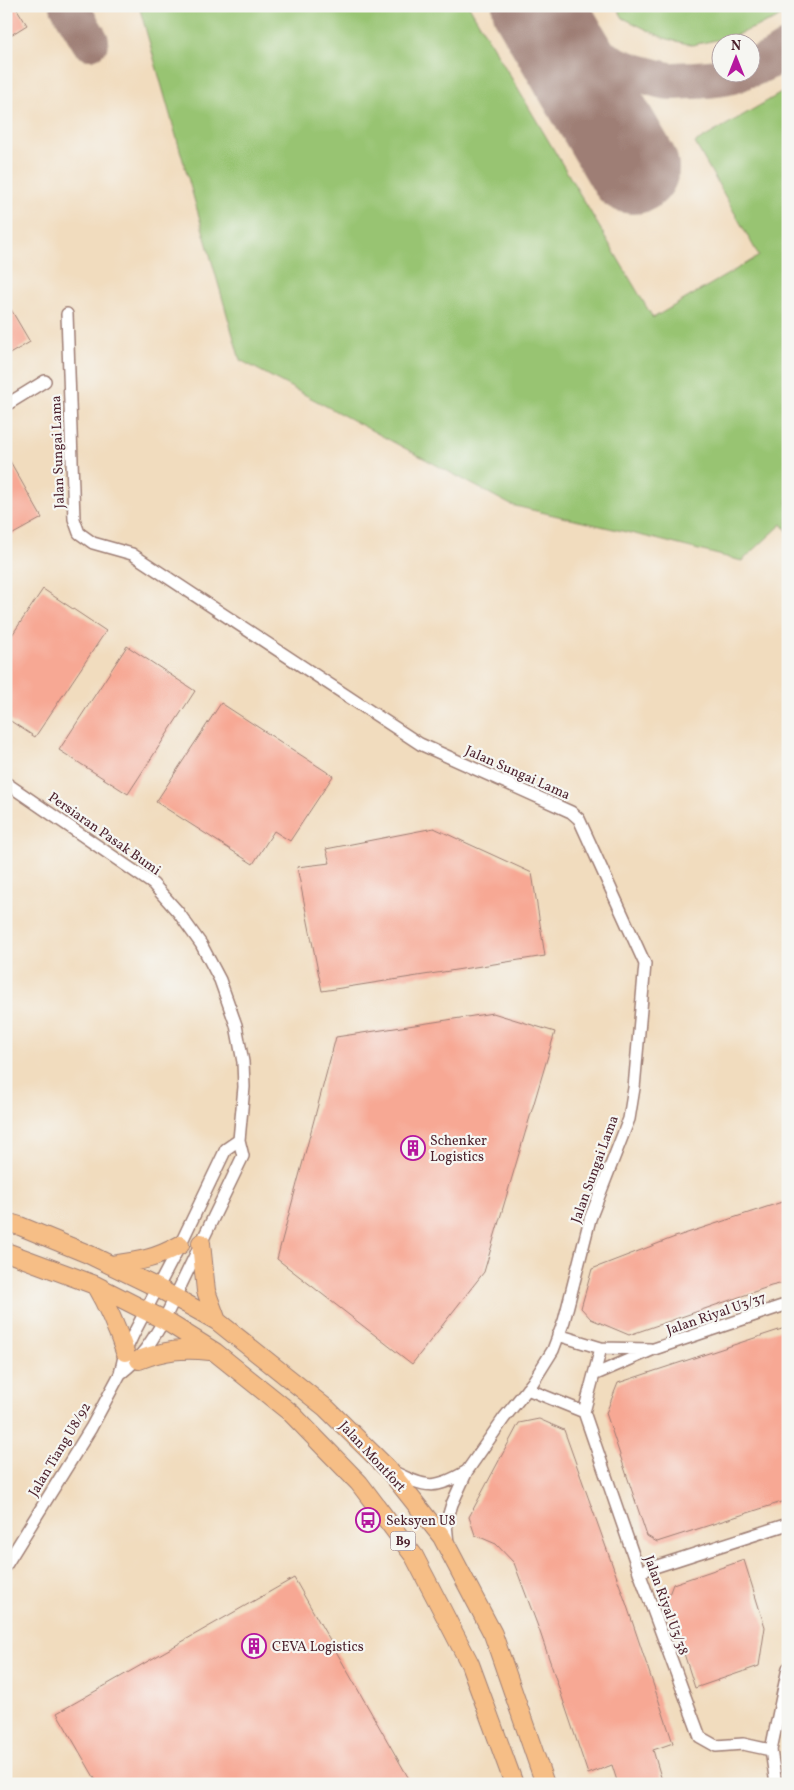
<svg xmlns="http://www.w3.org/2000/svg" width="794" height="1790" viewBox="0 0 794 1790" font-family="Vollkorn,serif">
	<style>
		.green { fill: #98c472; stroke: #71724e }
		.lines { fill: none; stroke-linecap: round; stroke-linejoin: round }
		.taxiway { stroke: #9e7e74; stroke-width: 38 }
		.runway { stroke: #9e7e74; stroke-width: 92 }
		.building { fill: #f7a894 }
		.street-casing { stroke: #9e7e74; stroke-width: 14 }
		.primary-casing { stroke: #9e7e74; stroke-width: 20 }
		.street { stroke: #fff; stroke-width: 11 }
		.primary { stroke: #f6be86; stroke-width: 18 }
		.labels { text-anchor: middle; stroke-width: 4.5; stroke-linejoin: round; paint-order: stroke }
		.shield { fill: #f6f6f2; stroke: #7e6067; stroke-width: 1 }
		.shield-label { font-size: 12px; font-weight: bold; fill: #4a1f2b }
		.street-label { font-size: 14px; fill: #4a1f2b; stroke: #f6f6f2 }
		.poi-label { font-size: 14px; fill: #4a1f2b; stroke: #f6f6f2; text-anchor: start }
	</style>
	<rect width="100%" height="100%" fill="#f6f6f2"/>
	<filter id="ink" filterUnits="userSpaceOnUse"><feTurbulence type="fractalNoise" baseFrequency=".02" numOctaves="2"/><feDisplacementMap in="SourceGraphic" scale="10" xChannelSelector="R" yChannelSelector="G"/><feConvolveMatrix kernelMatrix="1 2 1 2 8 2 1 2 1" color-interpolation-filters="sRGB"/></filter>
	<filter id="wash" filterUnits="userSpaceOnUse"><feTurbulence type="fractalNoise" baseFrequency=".0096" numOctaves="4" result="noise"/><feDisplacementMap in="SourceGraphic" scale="20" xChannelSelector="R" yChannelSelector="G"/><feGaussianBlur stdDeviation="1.12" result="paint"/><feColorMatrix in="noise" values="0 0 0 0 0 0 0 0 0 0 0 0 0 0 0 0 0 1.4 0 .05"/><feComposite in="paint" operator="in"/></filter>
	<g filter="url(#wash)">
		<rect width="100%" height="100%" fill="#f1dcbe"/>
		<path class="green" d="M139,6H469L653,318L759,256L695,143L788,89V532L782,524L742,561L656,539L511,505L240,360Z
			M616,6H788V10L776,19L731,37L692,45L664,38L623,18Z"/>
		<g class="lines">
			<path class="taxiway" d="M69,6L90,41
				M541,6C572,41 603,66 649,76C656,78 664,81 672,81C679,81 687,80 695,80C710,79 727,78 740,72
				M752,68L772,59L788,49"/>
			<path class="runway" d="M538,6L633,168"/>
		</g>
		<g id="blocks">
			<path class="building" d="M6,6H15L27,25L6,38Z
				M6,301L30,342L6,356Z
				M6,454L42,518L6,538Z
				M43,589L106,631L35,737L6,718V644Z
				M127,646L195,691L128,794L59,750Z
				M221,703L333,776L290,841L274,831L253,864L156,802Z
				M434,828L532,873L545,956L322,991L297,867L330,863L326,849Z
				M493,1013L555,1032L484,1272L412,1364L277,1259L336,1037Z
				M788,1200V1282L771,1286L629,1335L591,1319L581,1308L592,1269L675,1237Z
				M788,1327V1500L657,1542L647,1536L606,1413L618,1383Z
				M539,1419L564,1430L626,1603L673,1743L653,1750L663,1784H618L612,1765L588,1774L540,1632L514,1563L496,1544L475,1535L469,1517L519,1423Z
				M744,1560L765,1627L759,1666L695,1688L667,1600L673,1584Z
				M294,1578L412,1784H98L57,1713Z"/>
		</g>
	</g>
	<g filter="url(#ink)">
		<use href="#blocks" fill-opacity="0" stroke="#9e7e74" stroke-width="1"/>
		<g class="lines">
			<defs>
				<path id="street" d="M67,314L74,519L79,533L93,543L132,554L420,744L571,812L579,819L645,964L634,1088L629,1119L590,1219L564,1321L553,1350L533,1382L504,1418L467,1471L452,1504L446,1524L448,1544
					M6,405L45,381
					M6,783L153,884L178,912L201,944L220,980L236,1025L243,1062L244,1087L239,1140L243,1156L164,1320C150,1344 143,1356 120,1374
					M601,1348L650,1349
					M596,1374L654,1349L788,1304
					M527,1389L584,1412L601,1348L558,1335
					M584,1412L639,1572L700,1737L716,1746L743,1744L771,1750
					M394,1472C426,1488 435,1490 467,1471
					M6,1565L91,1428L120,1374L125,1352L134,1333L180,1245L226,1149L239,1140
					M639,1572L788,1524
					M776,1784L771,1750L788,1668"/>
				<path id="primary" d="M6,1222L20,1226L88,1254L158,1288L217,1321L326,1408L388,1469L442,1537L493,1634L545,1784
					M201,1243L206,1291L217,1321
					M6,1252L95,1285L164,1320L215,1352L291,1413L359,1483L414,1556L470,1664L514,1784
					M111,1265C140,1261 155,1259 180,1245
					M95,1285C108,1307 117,1328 125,1352
					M139,1360C165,1350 182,1348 210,1351"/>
			</defs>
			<use href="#street" class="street-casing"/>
			<use href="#primary" class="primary-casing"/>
			<use href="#street" class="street"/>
			<use href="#primary" class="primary"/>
		</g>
	</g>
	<defs>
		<symbol id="building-ring" viewBox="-11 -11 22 22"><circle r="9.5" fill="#f6f6f2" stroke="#b5179e" stroke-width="1.5"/><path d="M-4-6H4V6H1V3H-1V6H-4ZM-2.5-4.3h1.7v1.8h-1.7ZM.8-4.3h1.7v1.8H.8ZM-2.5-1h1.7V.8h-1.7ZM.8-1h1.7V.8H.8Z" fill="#b5179e"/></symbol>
		<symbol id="bus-ring" viewBox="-11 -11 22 22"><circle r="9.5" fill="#f6f6f2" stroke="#b5179e" stroke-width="1.5"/><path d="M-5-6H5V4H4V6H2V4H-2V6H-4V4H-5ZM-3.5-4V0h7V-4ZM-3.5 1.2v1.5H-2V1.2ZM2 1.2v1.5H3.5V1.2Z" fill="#b5179e"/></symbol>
	</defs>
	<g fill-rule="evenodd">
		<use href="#building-ring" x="399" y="1134" width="28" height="28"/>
		<use href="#bus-ring" x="354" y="1506" width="28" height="28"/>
		<use href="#building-ring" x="240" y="1632" width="28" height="28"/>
	</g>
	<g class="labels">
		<rect class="shield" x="390.5" y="1531.5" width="25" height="19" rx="4"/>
		<g class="shield-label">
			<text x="403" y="1545">B9</text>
		</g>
		<g class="street-label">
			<text transform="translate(57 452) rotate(-92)" y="5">Jalan Sungai Lama</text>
			<text transform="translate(518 772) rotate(24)" y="5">Jalan Sungai Lama</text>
			<text transform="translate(105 833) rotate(35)" y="5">Persiaran Pasak Bumi</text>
			<text transform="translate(594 1169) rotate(-70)" y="5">Jalan Sungai Lama</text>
			<text transform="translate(716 1313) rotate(-19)" y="5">Jalan Riyal U3/37</text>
			<text transform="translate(59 1449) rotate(-59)" y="5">Jalan Tiang U8/92</text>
			<text transform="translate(373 1456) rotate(47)" y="5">Jalan Montfort</text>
			<text transform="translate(667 1605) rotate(70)" y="5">Jalan Riyal U3/38</text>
		</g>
		<g class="poi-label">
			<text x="430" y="1145">Schenker<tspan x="430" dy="16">Logistics</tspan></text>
			<text x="386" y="1525">Seksyen U8</text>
			<text x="272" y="1651">CEVA Logistics</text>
		</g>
	</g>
	<rect width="794" height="1790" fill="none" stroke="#f6f6f2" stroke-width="25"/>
	<g transform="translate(736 58)"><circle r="24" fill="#f6f6f2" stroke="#b1a0a2"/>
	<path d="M0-4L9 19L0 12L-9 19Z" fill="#b5179e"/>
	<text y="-8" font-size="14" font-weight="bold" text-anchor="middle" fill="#4a1f2b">N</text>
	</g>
</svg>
